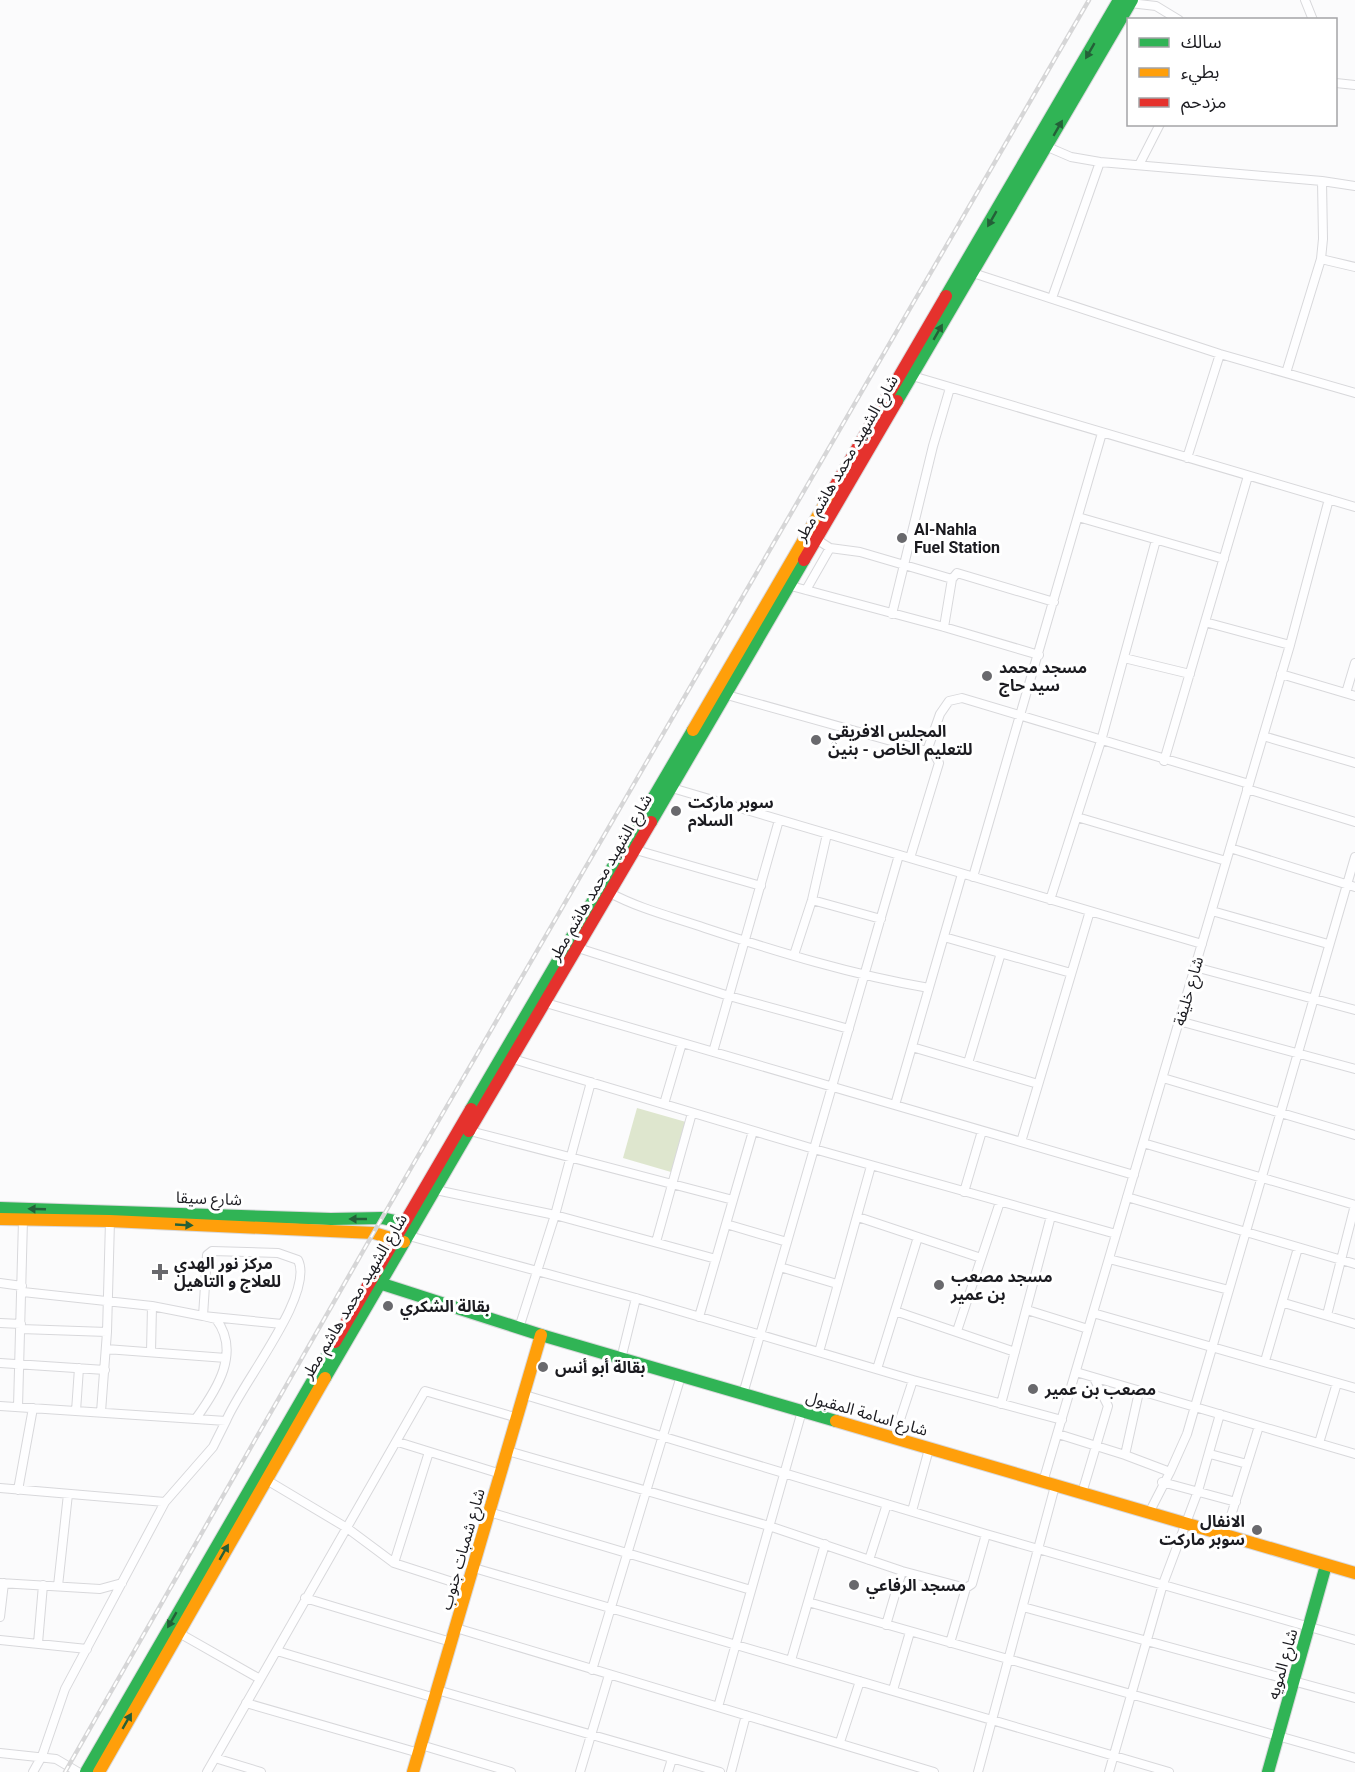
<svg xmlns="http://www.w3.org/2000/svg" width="1355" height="1772" viewBox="0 0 1355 1772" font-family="Roboto,'Noto Sans Arabic',sans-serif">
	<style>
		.green { fill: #dee6ce }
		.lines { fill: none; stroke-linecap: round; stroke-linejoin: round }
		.street-casing { stroke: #d8d8db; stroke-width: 10 }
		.fast-casing { stroke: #d8d8db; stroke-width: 14 }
		.slow-casing { stroke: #d8d8db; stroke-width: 14 }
		.jam-casing { stroke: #d8d8db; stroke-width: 14 }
		.street { stroke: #fefeff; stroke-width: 8 }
		.fast { stroke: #30b455; stroke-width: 12 }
		.slow { stroke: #ff9f0a; stroke-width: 12 }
		.jam { stroke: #e5322d; stroke-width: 12 }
		.rail-casing { stroke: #d6d6d7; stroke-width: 4.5 }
		.rail { stroke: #fff; stroke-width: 2; stroke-dasharray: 7; stroke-linecap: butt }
		.oneway { fill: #246038 }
		.poi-dot { fill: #69696d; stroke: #fff; stroke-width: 2 }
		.labels { text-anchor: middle; stroke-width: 6; stroke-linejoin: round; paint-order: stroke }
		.street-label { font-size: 16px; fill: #1b1b20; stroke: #fff }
		.poi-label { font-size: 16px; font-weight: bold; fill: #1b1b20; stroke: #fff; text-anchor: start }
	</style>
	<rect width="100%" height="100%" fill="#fbfbfc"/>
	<path class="green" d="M637,1108L686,1122L671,1172L623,1158Z"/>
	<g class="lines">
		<defs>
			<path id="street" d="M1305,0L1313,20
				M1130,3L1156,6L1179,20
				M1336,83L1355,85
				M1043,145L1071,157L1100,162L1322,181L1323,239L1321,259L1355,267
				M1139,165L1160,124
				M1322,181L1355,186
				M973,273L1220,354L1355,393
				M1052,298L1100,162
				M1286,373L1321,259
				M909,375L1355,507
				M1187,458L1220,354
				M1078,517L1224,559
				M813,537L830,548L860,552L952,579
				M791,586L944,627L1039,655
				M806,590L830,548
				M892,614L933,446L950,388
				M1205,622L1290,645
				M944,627L952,579L957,573L1054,602
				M1124,658L1190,674
				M1281,674L1355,696
				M1346,693L1355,663
				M727,695L934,753L939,763L910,858
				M1263,736L1355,763
				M927,751L940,714L949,701L962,698L1249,784
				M1164,761L1248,476
				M672,788L1202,944
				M1247,789L1355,822
				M1077,817L1226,861
				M1230,848L1355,887
				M636,850L761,886
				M973,877L1102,433
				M610,893C640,909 673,917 705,928C778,952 853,975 929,988
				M812,900L881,919
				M1050,900L1101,741L1156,540
				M1212,911L1328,944
				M944,937L1071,973
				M578,948L729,996L849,1029
				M794,955L812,900L827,834
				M1195,967L1355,1010
				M546,1003L1134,1175
				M1179,1021L1355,1069
				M912,1047L1038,1084
				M713,1052L779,820
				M513,1059L814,1149L1116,1234
				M968,1063L1001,953
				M1163,1078L1355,1135
				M664,1104L682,1043
				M895,1105L962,874
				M470,1131L733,1200
				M1021,1142L1090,911
				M1143,1143L1355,1205L1327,1315
				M436,1190L555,1215L716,1259
				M964,1192L982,1131
				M1127,1197L1355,1264
				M858,1217L981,1258
				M726,1224L787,1242
				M409,1236L636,1298L913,1380L1062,1420
				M656,1242L692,1113
				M1109,1259L1229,1290
				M780,1267L837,1284
				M0,1283L22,1286
				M23,1292L152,1306L203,1316L282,1324
				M1284,1303L1355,1324
				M1027,1310L1088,1329
				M895,1311L1015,1352
				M1093,1313L1355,1388
				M699,1317L753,1131
				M0,1323L21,1324
				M519,1328L555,1215L591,1082
				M21,1329L107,1332
				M957,1331L1000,1202
				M106,1349L226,1358
				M151,1352L152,1306
				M819,1352L871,1166
				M621,1359L636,1298
				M1265,1361L1298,1248
				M0,1363L105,1370
				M877,1369L918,1237
				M1076,1372L1355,1454
				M1139,1392L1125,1455L1170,1472L1149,1513
				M743,1394L899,855
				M525,1395L986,1534L1355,1640
				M1001,1404L1051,1216
				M0,1406L226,1421C241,1384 315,1294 298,1260L278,1253L212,1251L207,1255L203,1316L216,1319C241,1352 217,1389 197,1417
				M18,1407L23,1220
				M76,1411L79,1368
				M101,1412L107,1332L110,1221
				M1058,1434L1125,1455
				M894,1438L913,1380
				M398,1442L501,1474
				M1319,1443L1337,1383
				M508,1451L769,1526L902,1571L966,1588
				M1210,1454L1247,1464
				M1170,1472L1187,1434L1355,857
				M265,1479L347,1528L394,1563L468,1587
				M1043,1482L1290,645L1329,499
				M1162,1482L1236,1502
				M0,1488L165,1502
				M18,1490L33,1408
				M1082,1493L1108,1406L1094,1378
				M912,1511L929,1449
				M489,1512L751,1590
				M1225,1535L1259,1426
				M869,1560L887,1504
				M394,1563L429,1452
				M474,1568L1169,1772
				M0,1583L100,1589L122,1583
				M58,1586L68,1494
				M305,1598L451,1642
				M808,1602L1355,1758
				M1023,1607L1355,1698
				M0,1617L4,1583
				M886,1625L902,1571
				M456,1628L934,1772
				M179,1633L260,1679
				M0,1640L87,1649
				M38,1643L43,1585
				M950,1643L966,1588L972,1584L986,1534
				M277,1651L435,1698
				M791,1660L825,1544
				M592,1670L681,1376
				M437,1690L720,1772
				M893,1690L910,1632
				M246,1703L419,1753
				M718,1707L802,1411
				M840,1742L860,1681
				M421,1745L511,1772
				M0,1753L56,1759L78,1772
				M215,1758L261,1772
				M33,1772L42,1756L65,1689L165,1502L213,1447L226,1421
				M207,1772L425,1391L518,1418
				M580,1772L609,1675
				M668,1772L672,1759
				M731,1772L746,1715
				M978,1772L1055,1486
				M1109,1772L1163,1584L1198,1491L1220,1414"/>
			<path id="fast" d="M946,296L1119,0
				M897,401L1132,0
				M651,822L804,560
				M471,1109L693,730
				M0,1208L331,1219L382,1218L413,1225
				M373,1281L541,1335L836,1421
				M325,1378L469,1131
				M86,1772L335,1342
				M1268,1772L1326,1565"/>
			<path id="slow" d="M693,730L834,488
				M0,1219L110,1221L374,1233L404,1242
				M836,1421L1355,1573
				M99,1772L325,1378
				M413,1772L541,1335"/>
			<path id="jam" d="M834,488L946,296
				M804,560L897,401
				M469,1131L651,822
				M335,1342L471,1109"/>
		</defs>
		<use href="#street" class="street-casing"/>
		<use href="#fast" class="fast-casing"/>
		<use href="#slow" class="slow-casing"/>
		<use href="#jam" class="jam-casing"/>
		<use href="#street" class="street"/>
		<use href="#fast" class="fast"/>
		<use href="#slow" class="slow"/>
		<use href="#jam" class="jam"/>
		<defs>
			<path id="rail" d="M65,1772L382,1218L1089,0"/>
		</defs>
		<use href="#rail" class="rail-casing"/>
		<use href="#rail" class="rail"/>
	</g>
	<defs><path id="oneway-solid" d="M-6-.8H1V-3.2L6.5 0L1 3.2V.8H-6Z" transform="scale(1.5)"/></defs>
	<g class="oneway">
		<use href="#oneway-solid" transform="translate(1090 51) rotate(120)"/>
		<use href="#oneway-solid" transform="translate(1058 128) rotate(-60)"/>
		<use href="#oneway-solid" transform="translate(992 219) rotate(120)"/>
		<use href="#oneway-solid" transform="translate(938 332) rotate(-60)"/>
		<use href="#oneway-solid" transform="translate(37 1209) rotate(-178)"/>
		<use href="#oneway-solid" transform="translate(358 1219) rotate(-180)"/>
		<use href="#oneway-solid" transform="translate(184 1225) rotate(3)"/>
		<use href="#oneway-solid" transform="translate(224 1552) rotate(-60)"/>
		<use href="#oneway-solid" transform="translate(172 1620) rotate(120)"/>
		<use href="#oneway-solid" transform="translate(127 1721) rotate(-60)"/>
	</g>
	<g class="poi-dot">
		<circle cx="902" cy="538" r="6"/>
		<circle cx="987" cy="676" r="6"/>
		<circle cx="816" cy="740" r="6"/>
		<circle cx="676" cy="811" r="6"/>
		<path d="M157 1263h6v6h6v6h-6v6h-6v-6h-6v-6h6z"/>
		<circle cx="939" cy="1285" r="6"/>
		<circle cx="388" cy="1306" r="6"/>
		<circle cx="543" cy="1367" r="6"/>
		<circle cx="1033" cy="1389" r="6"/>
		<circle cx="1257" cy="1530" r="6"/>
		<circle cx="854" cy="1585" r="6"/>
	</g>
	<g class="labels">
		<g class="street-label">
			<text transform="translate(846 458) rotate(-60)" y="6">شارع الشهيد محمد هاشم مطر</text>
			<text transform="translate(600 877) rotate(-60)" y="6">شارع الشهيد محمد هاشم مطر</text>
			<text transform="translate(1188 991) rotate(-74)" y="6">شارع خليفة</text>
			<text transform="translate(209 1198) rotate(2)" y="6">شارع سيقا</text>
			<text transform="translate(354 1296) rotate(-59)" y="6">شارع الشهيد محمد هاشم مطر</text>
			<text transform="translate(867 1413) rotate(16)" y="6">شارع اسامة المقبول</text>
			<text transform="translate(462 1549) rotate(-74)" y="6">شارع شمبات جنوب</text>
			<text transform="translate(1282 1664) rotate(-74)" y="6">شارع المويه</text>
		</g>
		<g class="poi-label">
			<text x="914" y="535">Al-Nahla<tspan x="914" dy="18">Fuel Station</tspan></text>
			<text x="999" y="673">مسجد محمد<tspan x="999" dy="18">سيد حاج</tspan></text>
			<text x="828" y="737">المجلس الافريقي<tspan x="828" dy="18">للتعليم الخاص - بنين</tspan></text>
			<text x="688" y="808">سوبر ماركت<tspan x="688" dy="18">السلام</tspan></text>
			<text x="174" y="1269">مركز نور الهدي<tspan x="174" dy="18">للعلاج و التاهيل</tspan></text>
			<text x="951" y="1282">مسجد مصعب<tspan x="951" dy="18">بن عمير</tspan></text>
			<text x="400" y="1312">بقالة الشكري</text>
			<text x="555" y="1373">بقالة أبو أنس</text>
			<text x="1045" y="1395">مصعب بن عمير</text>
			<text x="1245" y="1527" text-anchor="end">الانفال<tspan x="1245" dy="18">سوبر ماركت</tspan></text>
			<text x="866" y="1591">مسجد الرفاعي</text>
		</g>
	</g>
	<rect x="1127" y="18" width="210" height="108" fill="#ffffff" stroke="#a4a4a6" stroke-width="1.5"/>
	<rect x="1139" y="38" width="30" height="9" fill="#30b455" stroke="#a4a4a6" stroke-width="1.5"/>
	<text x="1181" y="48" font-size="18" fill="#1b1b20">سالك</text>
	<rect x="1139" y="68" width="30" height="9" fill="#ff9f0a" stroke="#a4a4a6" stroke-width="1.5"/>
	<text x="1181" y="78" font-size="18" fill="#1b1b20">بطيء</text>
	<rect x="1139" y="98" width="30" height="9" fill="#e5322d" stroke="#a4a4a6" stroke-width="1.5"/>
	<text x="1181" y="108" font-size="18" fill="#1b1b20">مزدحم</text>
</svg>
